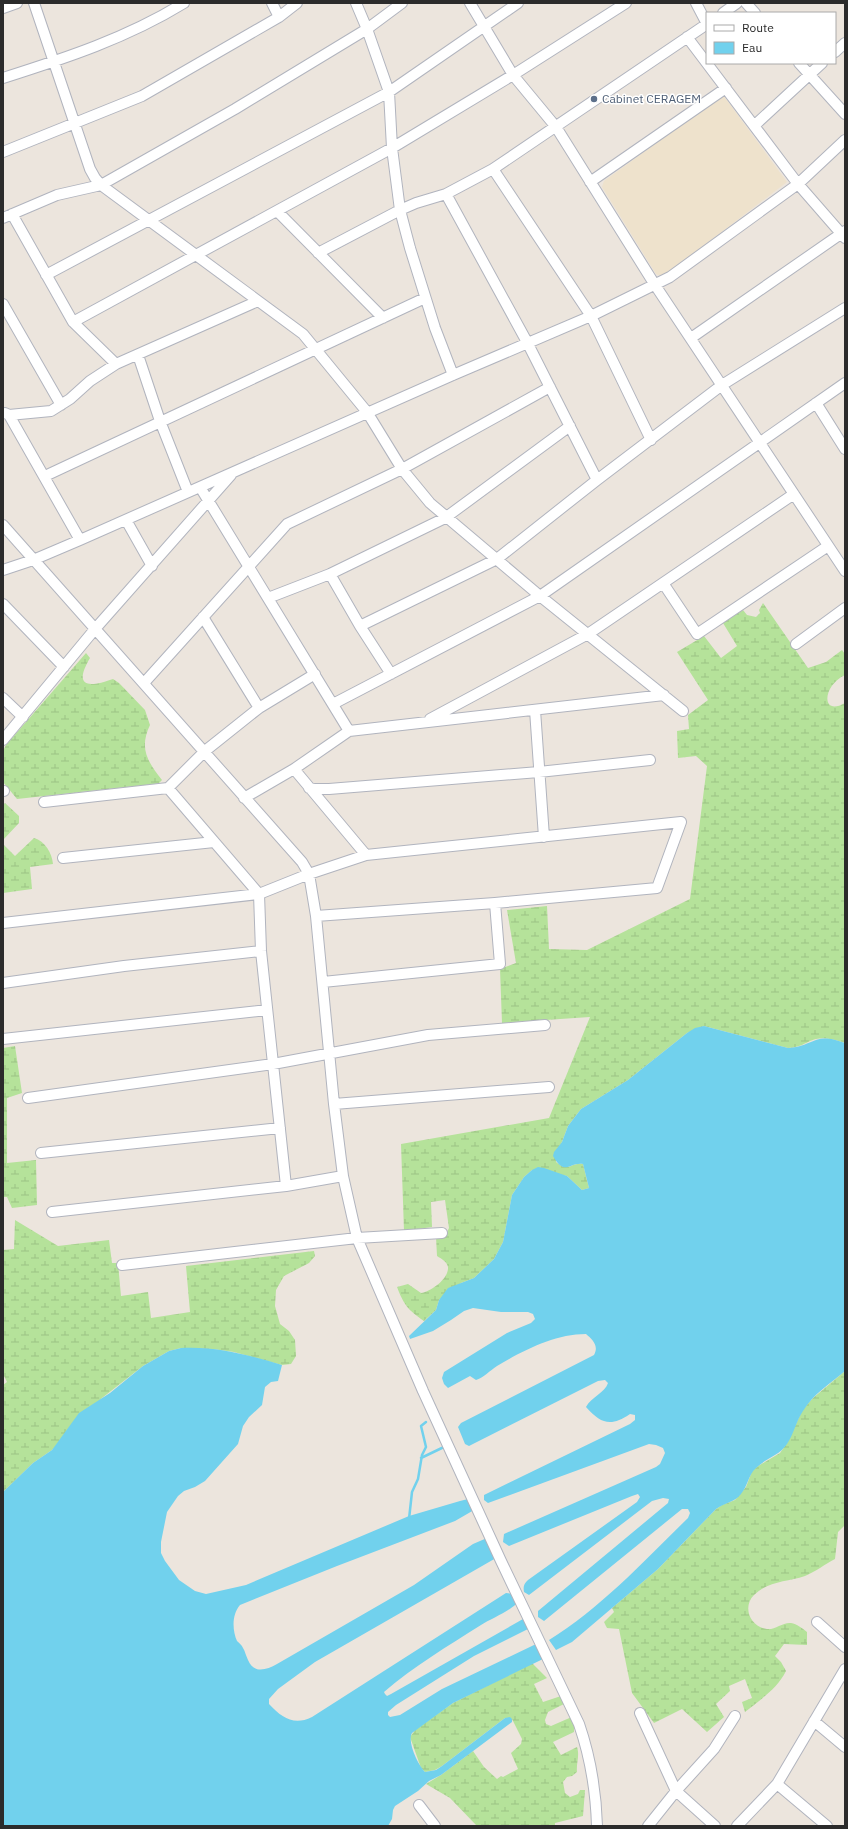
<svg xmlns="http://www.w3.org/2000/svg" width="848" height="1829" viewBox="0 0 848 1829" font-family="'IBM Plex Sans',sans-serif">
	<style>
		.education { fill: #eee2cc }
		.wetland { fill: url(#wetland-marsh) }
		.water { fill: #71d1ed }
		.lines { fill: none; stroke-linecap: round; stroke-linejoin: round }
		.stream { stroke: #71d1ed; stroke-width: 2.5 }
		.minor-casing { stroke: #b1b4be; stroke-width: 12 }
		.minor { stroke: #fff; stroke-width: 10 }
		.service-dot { fill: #5c6f8a; stroke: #fff; stroke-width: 1.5 }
		.labels { text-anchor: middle; stroke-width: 3; stroke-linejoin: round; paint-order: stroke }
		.service-label { font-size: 12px; fill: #4e5e75; stroke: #fff; text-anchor: start }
	</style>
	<defs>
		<pattern id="wetland-marsh" width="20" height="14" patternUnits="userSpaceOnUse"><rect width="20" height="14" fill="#b5e29a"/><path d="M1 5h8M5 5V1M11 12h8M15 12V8" fill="none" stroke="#9cc285"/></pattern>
	</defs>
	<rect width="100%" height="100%" fill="#ece5dd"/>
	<path class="education" d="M723,95L787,182L663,277L656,274L602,187L604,181Z"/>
	<path class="wetland" d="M763,603L808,668L826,662L842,650L845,654V675C822,686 821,717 845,703V1043C836,1040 826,1037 816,1039C805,1042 803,1047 788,1048L704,1026L687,1033L628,1080L581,1109L568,1126L562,1142L559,1147L556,1162C569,1173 571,1162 583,1164L589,1188L582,1190L567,1176L532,1170L524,1177L512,1195L503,1242L494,1259L474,1278L461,1283L439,1300L436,1310L424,1321C408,1310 404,1305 397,1287L408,1284L421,1293C430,1292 449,1279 448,1267C447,1262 442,1259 437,1256L436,1237L447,1232L449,1228L445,1200L431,1202L432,1227L404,1231L401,1144L549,1118L590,1017L502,1023L500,969L516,963L507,910L547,906L549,949L587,950L690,899L707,766L696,756L678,758L677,731L689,729L688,715L708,700L677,652L704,636L721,658L737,646L723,623L743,610L747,615L756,617L760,613L759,610Z
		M86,653L90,658C73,687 88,688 113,679L119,683L145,710L150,725C139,748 147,761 162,780L159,783L154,784L17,799L3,782V751L6,745Z
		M5,803L19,816V823L3,840V805Z
		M34,838C45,841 52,853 53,864L30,867L32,889L3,893V844L15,856Z
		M15,1046L22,1093L7,1098V1163L36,1160L37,1205L12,1208L7,1197H3V1048Z
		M15,1220L58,1246L109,1240L112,1263H118L121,1296L148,1292L151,1318L190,1312L186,1266L314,1251L315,1256L309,1263L284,1276L276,1290L275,1306L280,1324L289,1331L295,1340L296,1356L291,1364L282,1365L234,1352L213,1349L181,1348L169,1351L143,1366L102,1398L52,1450L33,1463L3,1492V1385L7,1382L3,1374V1250L14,1249Z
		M845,1371V1525L838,1532L835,1559C825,1564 815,1572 805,1576C787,1582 768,1581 754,1595C742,1607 750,1627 767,1629C775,1630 783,1622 791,1623C797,1624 802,1628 807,1632V1645L784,1644L775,1656L781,1662L786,1671C777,1689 761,1699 745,1712L742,1702L752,1698L745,1679L729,1686L730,1691L716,1704L724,1717L707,1732L682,1709L654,1723L632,1693L619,1629L607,1628L604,1622L614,1612L612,1608L658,1569L716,1509L722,1505L735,1500L746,1487L752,1471L758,1466L780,1453L787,1443L803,1409L813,1398Z
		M532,1663L547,1678L534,1684L543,1702L564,1695L566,1703L548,1712L545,1720L546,1724L551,1726L574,1716L579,1726L574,1729V1732L553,1742L561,1755L577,1747C580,1756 576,1763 577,1772L572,1776L567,1777L563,1782L565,1793L570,1797L578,1794L580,1790H585L583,1816L555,1823V1826L476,1825L450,1798L426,1784L441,1775L473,1751L484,1767L497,1779L501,1776L503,1777L518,1769L511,1753L521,1744L522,1739L512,1719L505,1718L442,1766L435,1770L425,1772L421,1768L410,1737L416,1729L453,1703Z"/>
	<path class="water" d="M704,1026L788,1048C815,1046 814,1031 845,1043V1371C831,1383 813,1394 803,1411C796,1421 794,1434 787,1444C779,1456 766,1458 756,1468C748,1475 748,1486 741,1494C735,1502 724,1503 716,1509L658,1569L572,1642L556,1650L549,1640C602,1607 644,1561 688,1518L690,1513L688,1509H682L544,1621L538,1617V1611L668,1503L669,1499L663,1498L652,1501L529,1595L524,1592C523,1586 524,1584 528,1580L637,1502L640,1497L638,1494L632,1496L509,1546L503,1542L504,1534L656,1467L660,1464L665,1453L663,1448L656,1445L649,1444L488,1503L484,1500V1495L630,1424L635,1420V1415L630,1414C611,1427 601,1424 586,1407C591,1397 605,1393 608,1383L605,1380L598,1381L469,1446L465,1444L458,1427L461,1423L594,1355C599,1346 593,1340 586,1334C555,1334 524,1350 497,1366C489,1371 485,1377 476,1380L470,1376L448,1388L444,1384L442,1378L444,1372L507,1333L531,1323L535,1319L533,1314L528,1312H501L473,1308L464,1311L451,1320L433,1331L410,1339L409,1336L436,1310L439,1300L448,1288L474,1278L494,1259L503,1242L512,1195L524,1177L532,1170L538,1167L544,1168L567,1176L582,1190L589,1188L583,1164C569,1162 565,1177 553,1156L554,1152L562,1142L568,1126L581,1109L628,1080L687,1033L695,1028Z
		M181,1348C216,1346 249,1355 282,1365L278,1381L271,1382L265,1387L262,1405L249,1417L243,1426L238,1444L205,1481L195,1487L184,1491L178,1496L167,1512L161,1542V1553L165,1561L179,1580L195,1591L206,1594L246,1585L409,1516L460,1501L468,1499L474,1510L455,1521L337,1566L240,1605C232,1614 232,1630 237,1641C239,1643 242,1645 243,1648C245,1651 246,1656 248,1660C254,1674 266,1670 277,1664L414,1585L473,1544L487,1538L496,1558L315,1662L278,1689L269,1699V1704C282,1718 294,1726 312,1717L506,1593L513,1594L518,1602C512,1610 491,1619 481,1625C448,1646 414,1666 384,1692L385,1694L387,1696L391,1694L523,1619L530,1626L528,1629L474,1656L396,1705L388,1712V1715L390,1717L400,1715L442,1689L534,1645H539L543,1659L453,1703L412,1733C407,1742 418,1765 425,1772L436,1770L442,1766L505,1718L510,1717L512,1719V1722L441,1775L429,1781L418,1791L395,1806L393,1810L392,1819L388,1826H3V1492L33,1463L52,1450L79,1413L110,1393L143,1366L169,1351Z"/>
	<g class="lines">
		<path class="stream" d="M421,1458L446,1446
			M409,1519L412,1492L418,1479L422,1455L426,1447L421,1426L426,1422"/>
		<defs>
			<path id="minor" d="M34,3L90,169L95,178L101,185L303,334L367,412L402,469L430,503L540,596L683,711
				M272,3L279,17
				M356,3L367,29L389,92L392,148L400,210L410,248L435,328L453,375
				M470,3L513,75L556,127L655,285L845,571
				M746,3L755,13
				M3,8L17,3
				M723,13L737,3
				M687,37L798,184L845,238
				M835,52L845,43
				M799,63L845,114
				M3,78C66,58 127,38 184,3
				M755,125L822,63
				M3,152L142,96L279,17L297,3
				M493,169L591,316L651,440
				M590,182L726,88
				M446,194L527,342L597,480
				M277,211L383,318
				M12,214L73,322L116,364
				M3,218L57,195L101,185L235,109L367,29L402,3
				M318,253L400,210L416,203L446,194L493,169L707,24L696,3
				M46,275L389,92L518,3
				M3,304L61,405
				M73,322L392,148L513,75L626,3
				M691,338L845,231
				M138,355L160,421L188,492
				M816,403L845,449
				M5,413L9,415L80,540
				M9,415L51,411L70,399L90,381L116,364L258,301
				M45,476L425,298
				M200,487L349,731
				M126,520L152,566
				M3,525L302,862L309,874L316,916L334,1104L343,1176L357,1238L423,1391L501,1561L579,1724C590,1756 596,1792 597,1826
				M3,570L33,560L80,540L453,375L591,316L670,277L798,184L845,140
				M330,574L360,626L391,674
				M663,583L697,634L828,546
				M268,598L330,574L445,518L570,426
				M3,604L64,667
				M203,617L259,708
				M360,626L497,559L597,480L722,385L845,308
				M796,644L845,608
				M144,683L287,524L402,469L550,387
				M3,698L23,717
				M333,704L540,596L845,383
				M535,710L544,837
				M430,719L588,634L794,494
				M3,740L95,629L231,475
				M294,769L366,855
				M168,788L259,894L261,951L286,1186
				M309,788L314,789H329L539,772L650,760
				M3,791H4
				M244,798L294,769L349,731L664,695
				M44,802L168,788L205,751L259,708L315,674
				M63,858L214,842
				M3,923L259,894L309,874L366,855L681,822L657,888L495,903L316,916
				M323,982L500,964L495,903
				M3,983L124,966L261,951
				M3,1039L267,1010
				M28,1098L273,1064L428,1035L545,1025
				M334,1104L549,1087
				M41,1153L280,1128
				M52,1212L286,1186L343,1176
				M122,1265L357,1238L442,1233
				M817,1622L845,1647
				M640,1713L676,1791L715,1826
				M814,1721L845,1747
				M777,1784L827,1826
				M419,1805L435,1826
				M648,1826L676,1791L714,1749L735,1716
				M737,1826L777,1784L845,1669"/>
		</defs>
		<use href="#minor" class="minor-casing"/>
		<use href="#minor" class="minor"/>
	</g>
	<circle class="service-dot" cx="594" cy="99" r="4"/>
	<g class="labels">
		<g class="service-label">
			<text x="602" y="103">Cabinet CERAGEM</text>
		</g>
	</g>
	<rect width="848" height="1829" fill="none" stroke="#2b2b2b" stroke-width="8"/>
	<rect x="706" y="12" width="130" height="52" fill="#ffffff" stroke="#aaaaaa"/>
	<rect x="714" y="25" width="20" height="6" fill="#ffffff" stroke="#aaaaaa"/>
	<text x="742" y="32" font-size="12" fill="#2b2b2b">Route</text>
	<rect x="714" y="42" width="20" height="12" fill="#71d1ed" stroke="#aaaaaa"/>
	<text x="742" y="52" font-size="12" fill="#2b2b2b">Eau</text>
</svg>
